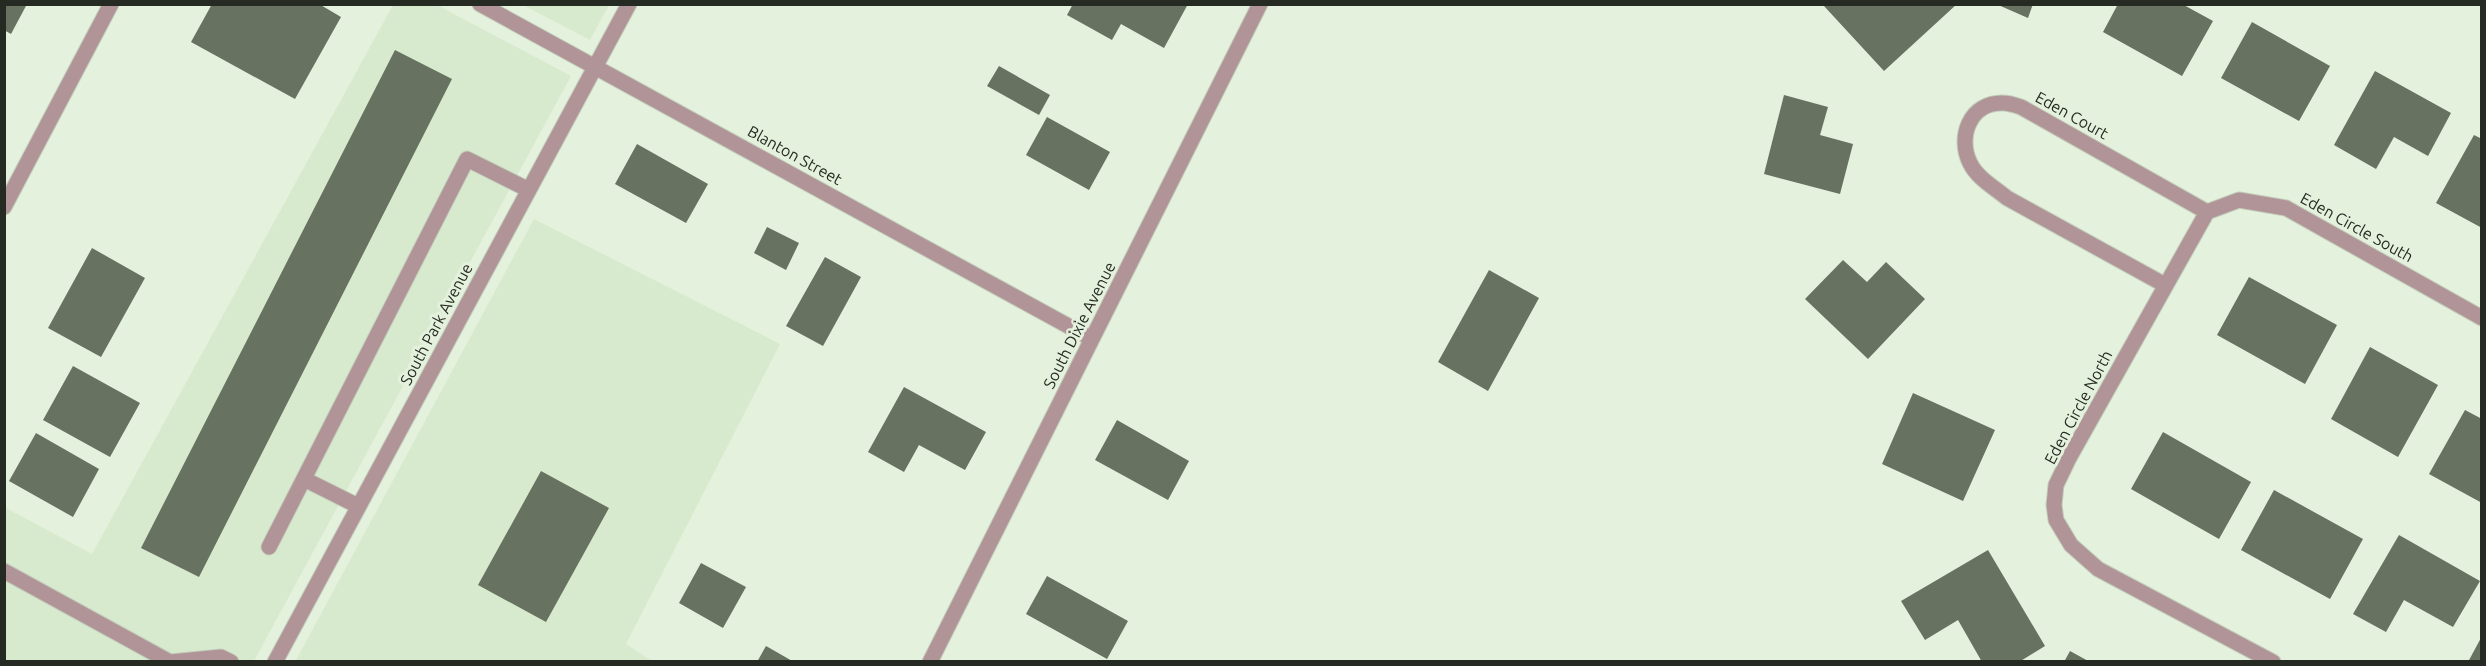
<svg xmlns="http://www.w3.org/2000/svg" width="2486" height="666" viewBox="0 0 2486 666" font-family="Ubuntu,sans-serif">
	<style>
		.built { fill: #d8eace }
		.building { fill: #677260 }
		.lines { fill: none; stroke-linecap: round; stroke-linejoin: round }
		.minor-casing { stroke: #c2cdbb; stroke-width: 17 }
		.minor { stroke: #b19497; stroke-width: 15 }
		.labels { text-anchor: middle; stroke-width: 6; stroke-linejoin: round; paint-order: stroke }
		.street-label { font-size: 16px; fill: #252a22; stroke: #e4f1dc }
	</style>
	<rect width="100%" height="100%" fill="#e4f1dc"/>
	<path class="built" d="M393,5H437L571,76L254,661H5L4,507L92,554Z
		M523,5H609L590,40Z
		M534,219L780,344L626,644L652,661L295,662Z"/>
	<path class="building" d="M4,4H27L11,34L4,30Z
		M212,4H319L341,17L295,99L191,42Z
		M1073,4H1188L1164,48L1121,24L1112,40L1067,15Z
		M1825,4H1957L1884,71L1824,6Z
		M1996,4H2033L2028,18Z
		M2118,4H2182L2213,21L2182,76L2103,32Z
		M2252,22L2330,66L2299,121L2221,78Z
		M395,50L452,79L199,577L141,548Z
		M999,66L1050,95L1039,115L987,86Z
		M2375,71L2451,113L2428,156L2394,137L2376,169L2334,145Z
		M1784,95L1828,107L1820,135L1853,144L1840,194L1764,174Z
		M1047,117L1110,152L1089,190L1026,155Z
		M2474,135L2482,139V228L2436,203Z
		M637,144L708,184L686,223L615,184Z
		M767,227L799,243L786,270L754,253Z
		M92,248L145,278L101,357L48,328Z
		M825,257L861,277L823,346L786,326Z
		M1843,260L1867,282L1886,262L1925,299L1868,359L1805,299Z
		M1489,270L1539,298L1488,391L1438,362Z
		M2249,277L2337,325L2305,384L2217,335Z
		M2370,347L2438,385L2398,457L2331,419Z
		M73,366L140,403L110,457L43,420Z
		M904,387L986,432L965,470L919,445L904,472L868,452Z
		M1913,393L1995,430L1963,501L1882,464Z
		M2465,410L2482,419V503L2429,474Z
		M1117,420L1189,461L1168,500L1095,460Z
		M2163,432L2251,482L2219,539L2131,489Z
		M36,433L99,469L73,517L9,481Z
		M541,471L609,508L546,622L478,585Z
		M2274,490L2363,539L2330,599L2241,550Z
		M2399,535L2480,581L2453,627L2404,600L2386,632L2353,614Z
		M1988,550L2045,646L2019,662H1982L1958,620L1925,640L1901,601Z
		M701,563L746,587L723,628L679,603Z
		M1047,576L1128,621L1107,659L1026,614Z
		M2482,636V662H2468Z
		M766,646L794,662H757Z
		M2070,651L2090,662H2064Z"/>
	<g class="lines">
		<defs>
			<path id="minor" d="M480,4L1092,339
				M4,207L111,4
				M2207,212L2069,458L2056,485L2054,505L2056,520L2071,545L2098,569L2273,662
				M2207,212L2239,200L2286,208L2482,318
				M2165,285L2007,198C1995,188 1977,178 1970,163C1957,137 1970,102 2003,103C2009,103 2015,105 2021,107L2207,212
				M304,479L358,506
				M269,547L467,159L529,190
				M4,571L170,662
				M170,662L221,657L231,662
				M275,662L629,4
				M930,662L1260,4"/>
		</defs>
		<use href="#minor" class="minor-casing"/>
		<use href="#minor" class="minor"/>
	</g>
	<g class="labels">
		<g class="street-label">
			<text transform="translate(2072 115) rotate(29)" y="6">Eden Court</text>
			<text transform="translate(795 155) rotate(29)" y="6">Blanton Street</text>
			<text transform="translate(2357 227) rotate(29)" y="6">Eden Circle South</text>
			<text transform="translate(436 324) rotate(-62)" y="6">South Park Avenue</text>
			<text transform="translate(1079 325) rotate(-63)" y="6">South Dixie Avenue</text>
			<text transform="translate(2078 407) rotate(-62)" y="6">Eden Circle North</text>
		</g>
	</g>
	<rect width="2486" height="666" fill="none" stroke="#252a22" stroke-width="12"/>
</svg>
